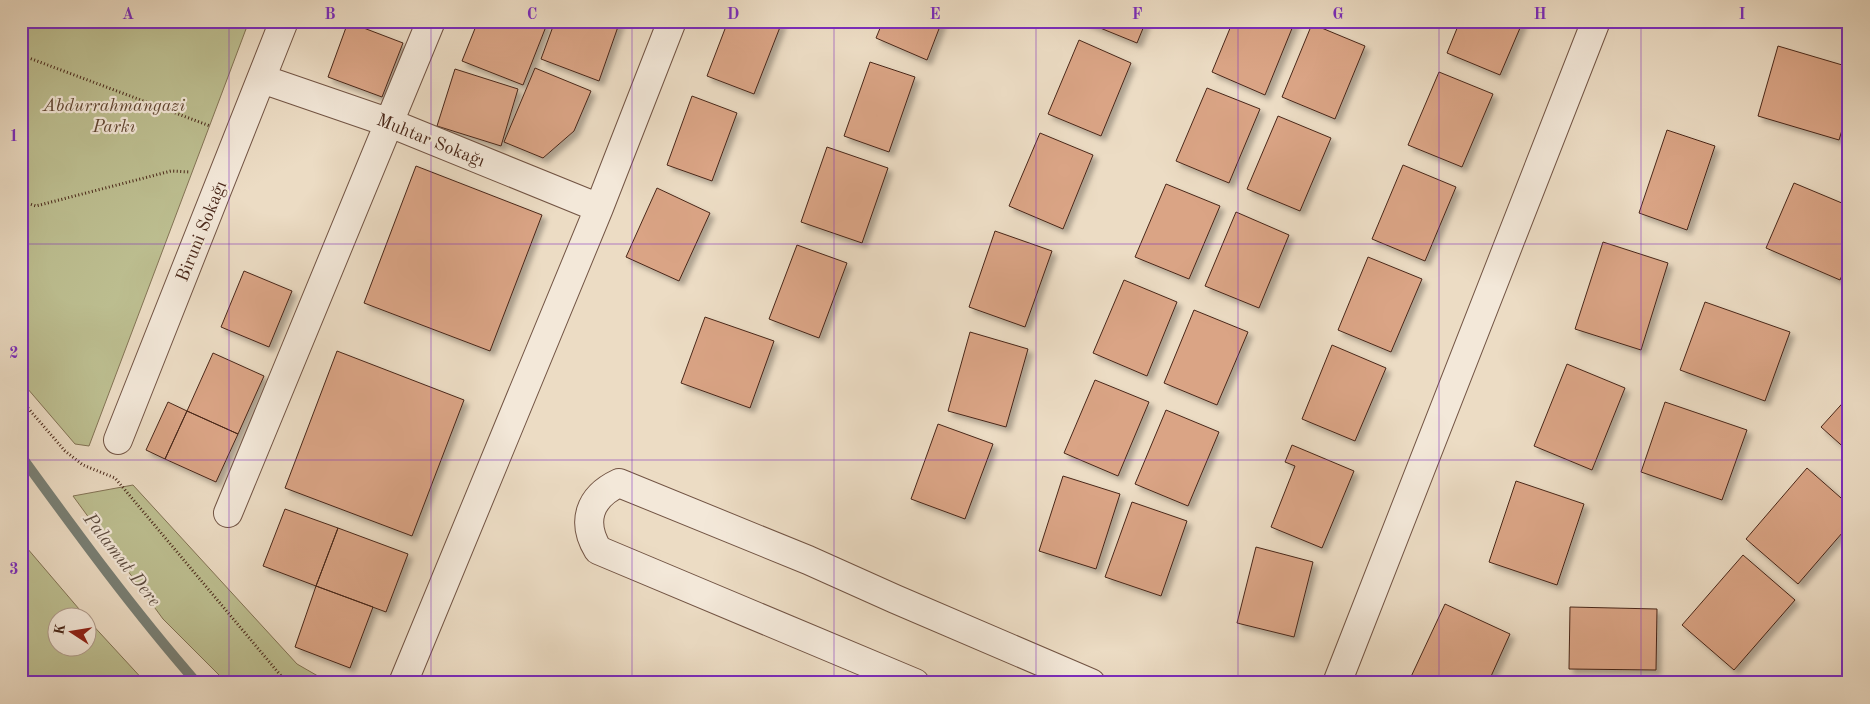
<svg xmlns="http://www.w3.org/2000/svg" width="1870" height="704" viewBox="0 0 1870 704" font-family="'Old Standard TT',serif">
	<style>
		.green { fill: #bdbf91; stroke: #837355 }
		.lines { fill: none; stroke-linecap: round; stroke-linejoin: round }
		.stream { stroke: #798076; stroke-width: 10 }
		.building { fill: #daa485; stroke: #492719; filter: url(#shadow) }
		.minor-casing { stroke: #725444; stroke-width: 30 }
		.path { stroke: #492719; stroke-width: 3; stroke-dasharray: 1 2.5; stroke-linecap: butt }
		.minor { stroke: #f3e8d9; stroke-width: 28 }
		.grid { fill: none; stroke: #7b2cbf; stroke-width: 1; stroke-opacity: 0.55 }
		.labels { text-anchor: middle; stroke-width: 4.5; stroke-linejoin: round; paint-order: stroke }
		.park-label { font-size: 18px; font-style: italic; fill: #604531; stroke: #f3e8d9 }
		.street-label { font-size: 18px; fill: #492719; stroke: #f3e8d9 }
		.water-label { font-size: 19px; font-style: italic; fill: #5d4c40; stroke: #f3e8d9 }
		.neatline { fill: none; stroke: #7b2cbf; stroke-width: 2 }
		.grid-label { font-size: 16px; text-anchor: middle; font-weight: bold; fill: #7b2cbf }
	</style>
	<defs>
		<filter id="shadow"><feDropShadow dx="4.5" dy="4.5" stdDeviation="2.5" flood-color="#0004"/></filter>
	</defs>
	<rect width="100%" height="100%" fill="#ecdcc4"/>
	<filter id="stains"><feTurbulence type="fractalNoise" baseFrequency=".004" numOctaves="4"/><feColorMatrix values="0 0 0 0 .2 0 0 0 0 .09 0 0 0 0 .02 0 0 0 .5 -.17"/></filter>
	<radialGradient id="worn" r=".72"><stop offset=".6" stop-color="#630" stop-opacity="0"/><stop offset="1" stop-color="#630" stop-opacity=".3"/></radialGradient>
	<path class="green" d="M21,21H249L89,446L75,444L21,381Z
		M133,485L297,664L330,683H227L163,619L73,496Z
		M21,541L85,616H58V646H88V620L146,683H21Z"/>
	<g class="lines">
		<path class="stream" d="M21,456C77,533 134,611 197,683"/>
	</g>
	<path class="building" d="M478,21H540L547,24L523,85L462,61Z
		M555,21H620L599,81L541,59Z
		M728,21L782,22L754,94L707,76Z
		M883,21H942L927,60L876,38Z
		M1083,21H1146L1137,43Z
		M1233,21H1295L1265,95L1212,72Z
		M1460,21H1523L1500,75L1447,53Z
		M348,22L403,43L382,97L328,77Z
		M1312,24L1365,46L1335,119L1282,97Z
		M1079,40L1131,63L1101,136L1048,114Z
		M1778,46L1849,67V107L1839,140L1758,116Z
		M870,62L915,77L889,152L844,136Z
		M535,68L591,91L574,131L543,158L504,142Z
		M455,69L518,89L501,146L437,126Z
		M1439,72L1493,94L1462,167L1408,145Z
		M1207,88L1260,109L1229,183L1176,161Z
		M692,96L737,113L712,181L667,165Z
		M1278,116L1331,138L1300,211L1247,189Z
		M1667,130L1715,146L1687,230L1639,213Z
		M1040,133L1093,155L1063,229L1009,206Z
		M827,147L888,168L862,243L801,222Z
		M1403,165L1456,187L1425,261L1372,239Z
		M416,166L542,215L490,351L364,303Z
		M1794,183L1849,206V260L1840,280L1766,248Z
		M1166,184L1220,206L1189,279L1135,257Z
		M657,188L710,213L679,281L626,257Z
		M1236,212L1289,235L1259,308L1205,286Z
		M995,231L1052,251L1025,327L969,307Z
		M1603,242L1668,263L1641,350L1575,329Z
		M797,245L847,263L819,338L769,319Z
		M1368,257L1422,279L1391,352L1338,330Z
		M244,271L292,291L269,347L221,327Z
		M1124,280L1177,302L1147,376L1093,353Z
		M1705,302L1790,332L1765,401L1680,370Z
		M1194,310L1248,332L1217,405L1164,383Z
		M705,317L774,341L750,408L681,383Z
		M970,332L1028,349L1006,427L948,411Z
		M1332,345L1386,368L1355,441L1302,419Z
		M337,351L464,400L412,536L285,488Z
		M213,353L264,376L238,434L187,411Z
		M1567,364L1625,388L1592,470L1534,446Z
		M1095,380L1149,402L1118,476L1064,453Z
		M1849,396V452L1821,427Z
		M168,402L187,411L165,459L146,450Z
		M1665,402L1747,430L1722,500L1641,472Z
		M1166,410L1219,432L1188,506L1135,484Z
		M187,411L238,434L216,482L165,459Z
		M938,424L993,444L965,519L911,499Z
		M1292,445L1354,471L1322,548L1271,527L1295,466L1285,462Z
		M1807,468L1849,505V525L1798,584L1746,539Z
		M1063,476L1120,494L1096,569L1039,551Z
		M1516,481L1584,504L1557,585L1489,562Z
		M1132,502L1187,521L1161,596L1105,577Z
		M285,509L338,528L316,586L263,566Z
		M338,528L408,554L386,612L316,586Z
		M1256,547L1313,562L1294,637L1237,623Z
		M1743,555L1795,600L1734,670L1682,625Z
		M316,586L373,607L350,668L295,647Z
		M1445,604L1510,634L1488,683H1413L1409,681Z
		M1570,607L1657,609L1656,670L1569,669Z"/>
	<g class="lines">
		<defs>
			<path id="minor" d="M262,79L390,123L599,208
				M118,440L284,21
				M228,513L431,21
				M403,683L599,208L672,21
				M915,683L598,550C581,522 589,497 619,483L808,560L895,599L1091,683
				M1337,683L1596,21"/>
		</defs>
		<use href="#minor" class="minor-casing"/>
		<path class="path" d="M21,55L210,126
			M21,201L36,206L171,171L190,172
			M21,400L65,451L83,465L115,478L287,683"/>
		<use href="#minor" class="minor"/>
	</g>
	<path class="grid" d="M229,21V683M431,21V683M632,21V683M834,21V683M1036,21V683M1238,21V683M1439,21V683M1641,21V683M21,244H1849M21,460H1849"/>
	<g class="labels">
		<g class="park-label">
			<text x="114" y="111">Abdurrahmangazi<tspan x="114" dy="21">Parkı</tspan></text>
		</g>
		<g class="street-label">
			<text transform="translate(431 140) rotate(22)" y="6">Muhtar Sokağı</text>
			<text transform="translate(201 231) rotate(-68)" y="6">Biruni Sokağı</text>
		</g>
		<g class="water-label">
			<text transform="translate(123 559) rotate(52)" y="7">Palamut Dere</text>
		</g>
	</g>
	<rect width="1870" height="704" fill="none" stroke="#ecdcc4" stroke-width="55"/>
	<g transform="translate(72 632) rotate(282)"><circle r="24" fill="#f3e8d9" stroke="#af9b8c"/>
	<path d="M0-4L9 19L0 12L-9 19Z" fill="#8f2418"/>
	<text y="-8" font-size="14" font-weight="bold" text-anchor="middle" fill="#492719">K</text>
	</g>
	<rect x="28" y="28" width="1814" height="648" class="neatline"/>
	<g class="grid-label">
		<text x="128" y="19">A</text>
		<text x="330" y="19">B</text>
		<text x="532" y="19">C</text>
		<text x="733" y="19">D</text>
		<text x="935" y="19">E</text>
		<text x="1137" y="19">F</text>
		<text x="1338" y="19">G</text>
		<text x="1540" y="19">H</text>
		<text x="1742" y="19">I</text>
		<text x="14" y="141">1</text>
		<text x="14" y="358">2</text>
		<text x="14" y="574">3</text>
	</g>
	<rect width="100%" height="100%" filter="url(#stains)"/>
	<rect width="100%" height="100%" fill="url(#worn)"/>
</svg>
